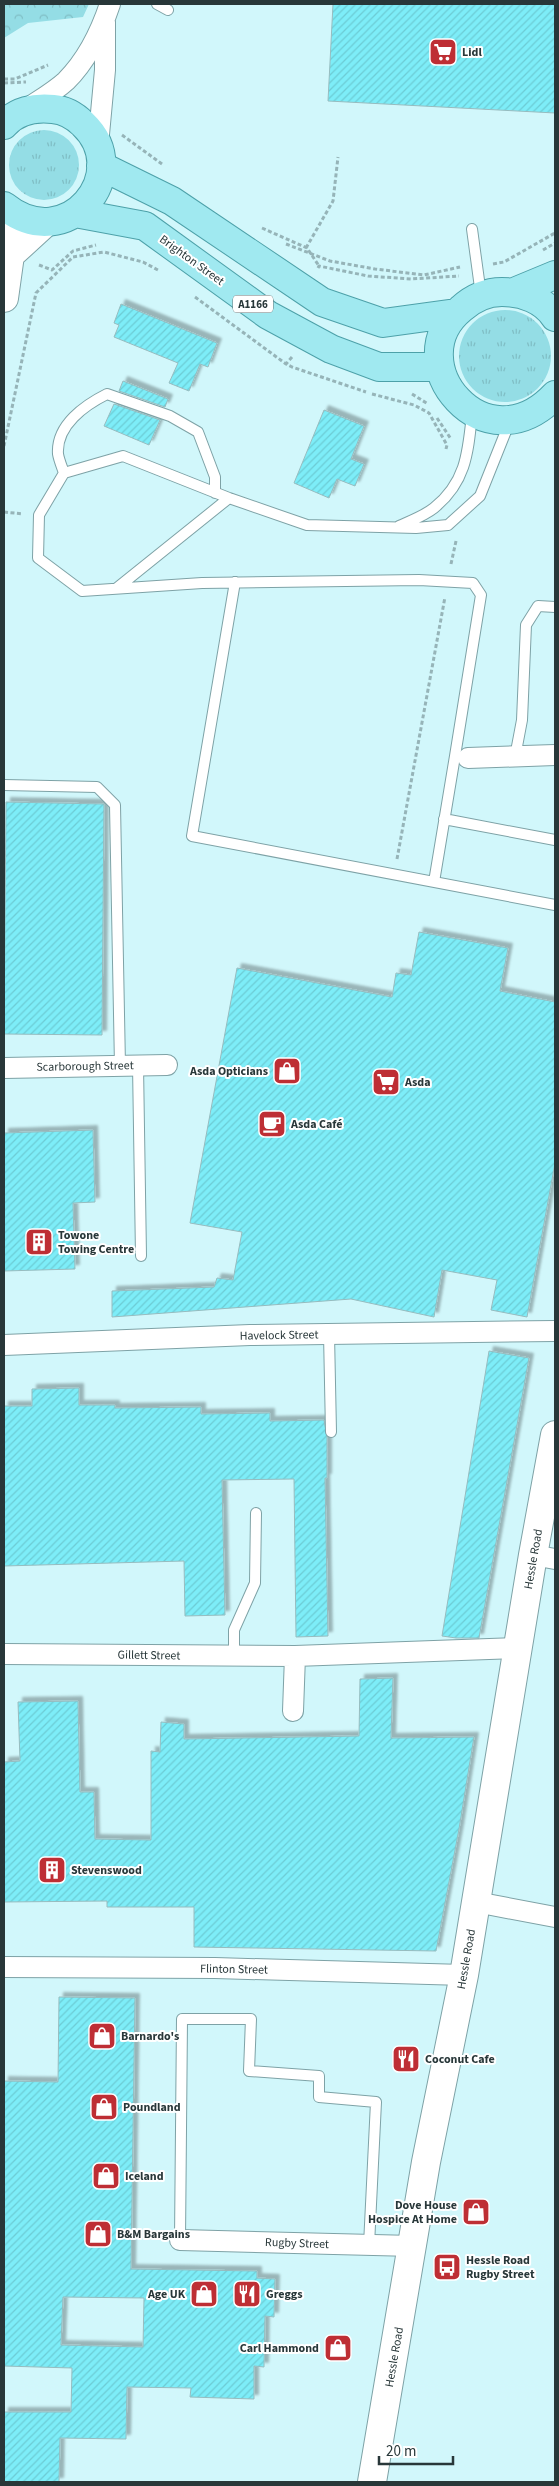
<svg xmlns="http://www.w3.org/2000/svg" width="559" height="2486" viewBox="0 0 559 2486" font-family="'Source Sans 3',sans-serif">
	<style>
		.grass { fill: url(#grass-tufts) }
		.forest { fill: url(#forest-crowns) }
		.building { fill: url(#building-hatch); stroke: #97bcbf; fill-rule: evenodd; filter: url(#shadow) }
		.lines { fill: none; stroke-linecap: round; stroke-linejoin: round }
		.lane-casing { stroke: #7ea2a6; stroke-width: 12 }
		.street-casing { stroke: #7ea2a6; stroke-width: 22 }
		.secondary-casing { stroke: #7ea2a6; stroke-width: 30 }
		.primary-casing { stroke: #4da1a9; stroke-width: 30 }
		.path { stroke: #96b4b8; stroke-width: 3; stroke-dasharray: 4 2.5; stroke-linecap: butt }
		.lane { stroke: #fff; stroke-width: 10 }
		.street { stroke: #fff; stroke-width: 20 }
		.secondary { stroke: #fff; stroke-width: 28 }
		.primary { stroke: #a0e9f0; stroke-width: 28 }
		.labels { text-anchor: middle; stroke-width: 4; stroke-linejoin: round; paint-order: stroke }
		.shield { fill: #fff; stroke: #687374; stroke-width: 1 }
		.shield-label { font-size: 11px; font-weight: bold; fill: #283739 }
		.poi-label { font-size: 12px; font-weight: bold; fill: #283739; stroke: #fff; text-anchor: start }
		.street-label { font-size: 12px; fill: #283739; stroke: #fff }
	</style>
	<defs>
		<pattern id="grass-tufts" width="24" height="20" patternUnits="userSpaceOnUse" patternTransform="scale(1.25)"><rect width="24" height="20" fill="#94dde5"/><path d="M3 7l-1-3M5 7V3M7 7l1-3M15 17l-1-3M17 17v-4M19 17l1-3" fill="none" stroke="#80bec5"/></pattern>
		<pattern id="forest-crowns" width="20" height="18" patternUnits="userSpaceOnUse" patternTransform="scale(1.25)"><rect width="20" height="18" fill="#94dde5"/><path d="M2 6a3 3 0 1 1 6 0M12 15a3 3 0 1 1 6 0" fill="none" stroke="#80bec5"/></pattern>
		<pattern id="building-hatch" width="6" height="6" patternUnits="userSpaceOnUse" patternTransform="scale(1.25)"><rect width="6" height="6" fill="#7dedf8"/><path d="M-1 1l2-2M0 6l6-6M5 7l2-2" fill="none" stroke="#6cccd5"/></pattern>
		<filter id="shadow"><feDropShadow dx="4.5" dy="-4.5" stdDeviation="1" flood-color="#0004"/></filter>
	</defs>
	<rect width="100%" height="100%" fill="#d1f7fb"/>
	<path class="grass" d="M9 165a35 35 0 1 1 70 0a35 35 0 1 1-70 0Z
		M459 356a46 46 0 1 1 92 0a46 46 0 1 1-92 0Z"/>
	<path class="forest" d="M4,4H89L83,17L28,23L4,38Z"/>
	<path class="building" d="M333,4H555V113L328,101Z
		M121,304L217,343L208,367L200,364L189,391L169,383L178,363L114,337L119,325L114,323Z
		M123,381L168,399L165,407L119,391Z
		M114,404L160,420L149,445L104,426Z
		M324,410L364,426L351,459L364,464L355,486L337,479L329,498L294,483Z
		M6,802L104,804L102,1035L4,1034Z
		M419,932L508,948L500,991L555,1002V1163L527,1317L491,1310L497,1280L442,1270L434,1317L351,1299L112,1317V1291L214,1287L217,1278L233,1280L242,1232L190,1223L237,968L392,997L396,973L411,975Z
		M93,1130L95,1202L73,1203L75,1269L4,1271V1133Z
		M489,1351L529,1358L479,1638H456L442,1636Z
		M79,1388V1405H115V1408L201,1407V1414L270,1413V1421L324,1420L327,1437V1478H325L328,1636L296,1637L294,1479L222,1480L225,1615L185,1616L184,1561L4,1566V1406H32V1389Z
		M393,1678L391,1738L474,1737L459,1829L436,1951L194,1947V1907H107V1901L4,1902V1762L20,1761L18,1702L78,1701L80,1792H94L95,1839L151,1840V1751L160,1752L161,1722L184,1724V1739L359,1736L360,1679Z
		M59,1997L135,1998L131,2269L257,2271V2278L275,2279L274,2317L265,2316L264,2367L254,2366V2399L190,2397L191,2388L127,2387L126,2439L60,2438L59,2482H4V2412H71L72,2368L4,2366V2081L58,2082ZM63,2297L144,2298L143,2347L61,2345Z"/>
	<g class="lines">
		<defs>
			<path id="lane" d="M157,4L168,10
				M472,229L481,295
				M64,473C62,467 59,460 58,454C56,425 85,405 107,394L170,416L198,432L215,477V493
				M399,526C410,521 424,516 434,508C466,482 468,453 472,414
				M235,582L192,836L555,905
				M117,588L229,498
				M515,757L522,720L526,625L538,606L555,607
				M468,758L455,756L481,595L473,583L419,580L202,583L82,591L38,558L39,515L64,473L123,456L229,498L307,525L416,528L448,525L480,496L510,421
				M4,785L97,787L115,805L120,1066
				M444,819L555,840
				M434,882L455,756
				M138,1065L141,1256
				M329,1334L331,1432
				M234,1655V1630L255,1583L256,1513
				M180,2240L182,2019H251L249,2071L319,2076V2097L376,2102L369,2245"/>
			<path id="street" d="M25,110C38,101 54,92 66,81C87,60 101,31 110,4
				M98,145L105,70V22
				M468,758L555,755
				M4,1068L167,1065
				M4,1345L250,1335L555,1331
				M533,1555L555,1559
				M4,1654L295,1656L518,1648
				M293,1711L295,1656
				M476,1902L555,1917
				M4,1967L215,1968L464,1975
				M180,2240L413,2246"/>
			<path id="secondary" d="M4,219L10,255L4,298
				M10,255L45,223
				M372,2482L426,2162L464,1975L533,1555L555,1435"/>
			<path id="primary" d="M4,125C16,111 35,107 53,109C64,110 75,116 83,124C135,173 67,257 4,206
				M101,166L172,201L322,302L383,323L456,313
				M75,213L145,226L268,315L331,349L379,367H440
				M514,292L555,275
				M555,317C544,300 523,292 502,292C486,292 473,298 461,309C397,362 485,469 555,395"/>
		</defs>
		<use href="#lane" class="lane-casing"/>
		<use href="#street" class="street-casing"/>
		<use href="#secondary" class="secondary-casing"/>
		<use href="#primary" class="primary-casing"/>
		<path class="path" d="M4,79H15L48,65
			M4,83L26,82
			M122,135L162,164
			M262,228L307,248L319,266
			M286,244L330,261L375,269L424,275L460,267
			M306,248L333,201L338,157
			M543,250L555,243
			M493,264L504,262L555,233
			M39,265L52,270L73,251L96,245
			M318,268L319,266L368,276L411,279L459,276
			M195,297L286,364
			M292,357L286,364L292,367L366,392
			M372,394L414,405L429,413L447,445L446,449
			M412,394L428,404
			M437,418L451,439
			M4,446L36,293L73,257L104,252L143,262L158,270
			M4,512L23,514
			M451,564L456,541
			M397,859L445,597"/>
		<use href="#lane" class="lane"/>
		<use href="#street" class="street"/>
		<use href="#secondary" class="secondary"/>
		<use href="#primary" class="primary"/>
	</g>
	<defs>
		<symbol id="supermarket-square" viewBox="-11 -11 22 22"><rect x="-9" y="-9" width="18" height="18" rx="4" fill="#be2e34" stroke="#fff"/><path d="M-6-5.5h2.5l.6 2H6L4.5 2H-2.5L-4.4-4H-6ZM-1.5 3.2a1.3 1.3 0 1 0 .1 0ZM3 3.2a1.3 1.3 0 1 0 .1 0Z" fill="#fff"/></symbol>
		<symbol id="shop-square" viewBox="-11 -11 22 22"><rect x="-9" y="-9" width="18" height="18" rx="4" fill="#be2e34" stroke="#fff"/><path d="M-5-2.5h2.3a2.7 3.5 0 0 1 5.4 0H5L5.5 6h-11ZM-1.5-2.5h3a1.5 2.3 0 0 0-3 0Z" fill="#fff"/></symbol>
		<symbol id="cafe-square" viewBox="-11 -11 22 22"><rect x="-9" y="-9" width="18" height="18" rx="4" fill="#be2e34" stroke="#fff"/><path d="M-5.5-4.5H6V0H3Q3 3.5 0 3.5H-2.5Q-5.5 3.5-5.5 0ZM3-3.2v2h1.7v-2ZM-6 4.5H4V6H-6Z" fill="#fff"/></symbol>
		<symbol id="building-square" viewBox="-11 -11 22 22"><rect x="-9" y="-9" width="18" height="18" rx="4" fill="#be2e34" stroke="#fff"/><path d="M-4-6H4V6H1V3H-1V6H-4ZM-2.5-4.3h1.7v1.8h-1.7ZM.8-4.3h1.7v1.8H.8ZM-2.5-1h1.7V.8h-1.7ZM.8-1h1.7V.8H.8Z" fill="#fff"/></symbol>
		<symbol id="restaurant-square" viewBox="-11 -11 22 22"><rect x="-9" y="-9" width="18" height="18" rx="4" fill="#be2e34" stroke="#fff"/><path d="M-5-6h1v4h1v-4h1v4h1v-4h1v5L-1.5 .5V6h-2V.5L-5-1ZM5-6V6H3V1.5H1.5Q1.5-4 5-6Z" fill="#fff"/></symbol>
		<symbol id="bus-square" viewBox="-11 -11 22 22"><rect x="-9" y="-9" width="18" height="18" rx="4" fill="#be2e34" stroke="#fff"/><path d="M-5-6H5V4H4V6H2V4H-2V6H-4V4H-5ZM-3.5-4V0h7V-4ZM-3.5 1.2v1.5H-2V1.2ZM2 1.2v1.5H3.5V1.2Z" fill="#fff"/></symbol>
	</defs>
	<g fill-rule="evenodd">
		<use href="#supermarket-square" x="427" y="36" width="32" height="32"/>
		<use href="#shop-square" x="271" y="1055" width="32" height="32"/>
		<use href="#supermarket-square" x="370" y="1066" width="32" height="32"/>
		<use href="#cafe-square" x="256" y="1108" width="32" height="32"/>
		<use href="#building-square" x="23" y="1226" width="32" height="32"/>
		<use href="#building-square" x="36" y="1854" width="32" height="32"/>
		<use href="#shop-square" x="86" y="2020" width="32" height="32"/>
		<use href="#restaurant-square" x="390" y="2043" width="32" height="32"/>
		<use href="#shop-square" x="88" y="2091" width="32" height="32"/>
		<use href="#shop-square" x="90" y="2160" width="32" height="32"/>
		<use href="#shop-square" x="460" y="2196" width="32" height="32"/>
		<use href="#shop-square" x="82" y="2218" width="32" height="32"/>
		<use href="#bus-square" x="431" y="2251" width="32" height="32"/>
		<use href="#shop-square" x="188" y="2278" width="32" height="32"/>
		<use href="#restaurant-square" x="231" y="2278" width="32" height="32"/>
		<use href="#shop-square" x="322" y="2332" width="32" height="32"/>
	</g>
	<g class="labels">
		<rect class="shield" x="233" y="295.5" width="40" height="17" rx="4"/>
		<g class="shield-label">
			<text x="253" y="308">A1166</text>
		</g>
		<g class="poi-label">
			<text x="462" y="56">Lidl</text>
			<text x="268" y="1075" text-anchor="end">Asda Opticians</text>
			<text x="405" y="1086">Asda</text>
			<text x="291" y="1128">Asda Café</text>
			<text x="58" y="1239">Towone<tspan x="58" dy="14">Towing Centre</tspan></text>
			<text x="71" y="1874">Stevenswood</text>
			<text x="121" y="2040">Barnardo's</text>
			<text x="425" y="2063">Coconut Cafe</text>
			<text x="123" y="2111">Poundland</text>
			<text x="125" y="2180">Iceland</text>
			<text x="457" y="2209" text-anchor="end">Dove House<tspan x="457" dy="14">Hospice At Home</tspan></text>
			<text x="117" y="2238">B&amp;M Bargains</text>
			<text x="466" y="2264">Hessle Road<tspan x="466" dy="14">Rugby Street</tspan></text>
			<text x="185" y="2298" text-anchor="end">Age UK</text>
			<text x="266" y="2298">Greggs</text>
			<text x="319" y="2352" text-anchor="end">Carl Hammond</text>
		</g>
		<g class="street-label">
			<text transform="translate(192 260) rotate(36)" y="4">Brighton Street</text>
			<text transform="translate(85 1066) rotate(-1)" y="4">Scarborough Street</text>
			<text transform="translate(279 1335) rotate(-1)" y="4">Havelock Street</text>
			<text transform="translate(533 1559) rotate(-80)" y="4">Hessle Road</text>
			<text transform="translate(149 1655) rotate(1)" y="4">Gillett Street</text>
			<text transform="translate(466 1959) rotate(-80)" y="4">Hessle Road</text>
			<text transform="translate(234 1969) rotate(1)" y="4">Flinton Street</text>
			<text transform="translate(297 2243) rotate(2)" y="4">Rugby Street</text>
			<text transform="translate(394 2357) rotate(-80)" y="4">Hessle Road</text>
		</g>
	</g>
	<rect width="559" height="2486" fill="none" stroke="#283739" stroke-width="10"/>
	<path d="M379 2456v8h74v-8" fill="none" stroke="#283739" stroke-width="2.5"/>
	<text x="386" y="2456" font-size="15" fill="#283739" stroke="#ffffff" stroke-width="4" paint-order="stroke">20 m</text>
</svg>
